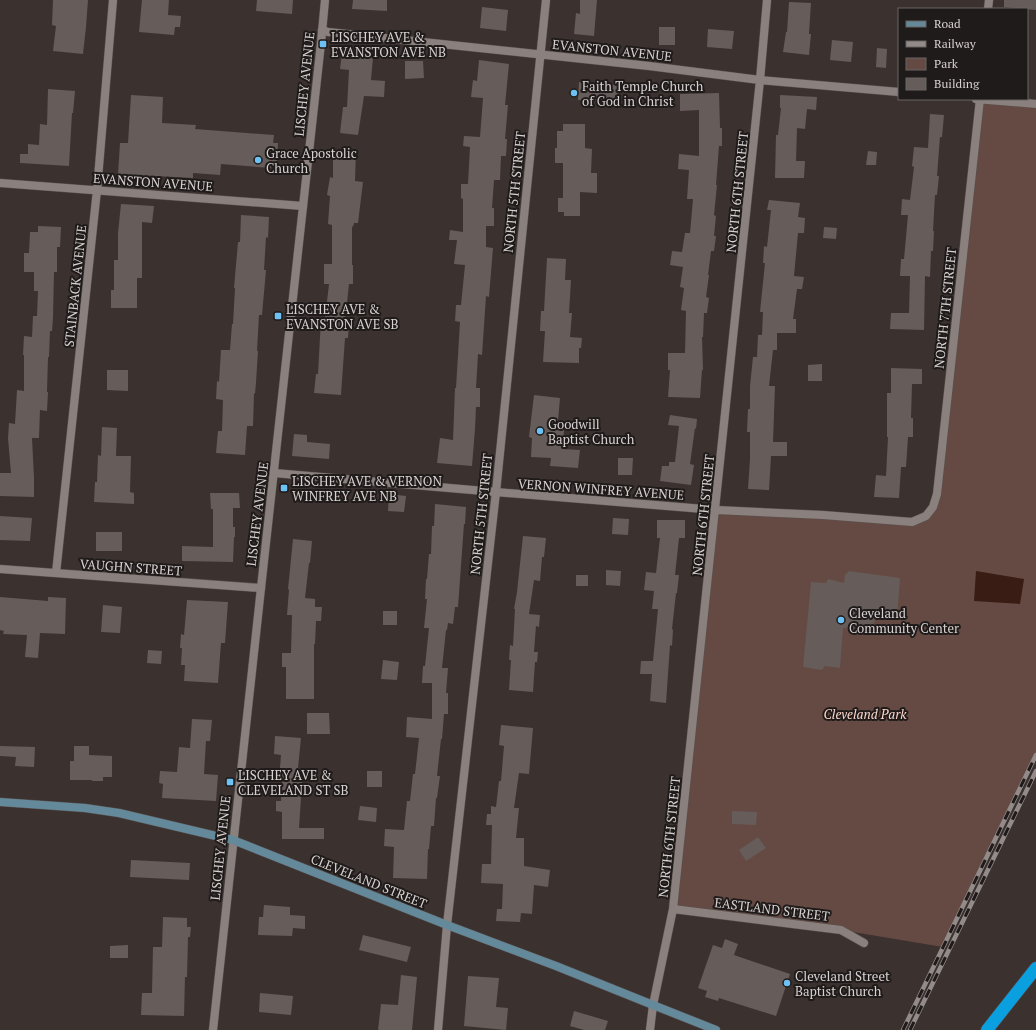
<svg xmlns="http://www.w3.org/2000/svg" width="1036" height="1030" viewBox="0 0 1036 1030" font-family="'PT Serif',serif">
	<style>
		.green { fill: #644a43 }
		.water { fill: #391c13 }
		.building { fill: #665c5a }
		.lines { fill: none; stroke-linecap: round; stroke-linejoin: round }
		.minor-casing { stroke: #58514f; stroke-width: 9 }
		.tertiary-casing { stroke: #58514f; stroke-width: 9 }
		.secondary-casing { stroke: #58514f; stroke-width: 9 }
		.motorway-casing { stroke: #58514f; stroke-width: 13 }
		.minor { stroke: #8a807d; stroke-width: 8 }
		.tertiary { stroke: #8a807d; stroke-width: 8 }
		.secondary { stroke: #64899a; stroke-width: 8 }
		.motorway { stroke: #0a9fdf; stroke-width: 12 }
		.rail-casing { stroke: #938b8a; stroke-width: 4.5 }
		.rail { stroke: #1f1b1a; stroke-width: 3; stroke-dasharray: 9; stroke-linecap: butt }
		.poi-dot { fill: #6ec2f3; stroke: #1f1b1a; stroke-width: 1.5 }
		.labels { text-anchor: middle; stroke-width: 4; stroke-linejoin: round; paint-order: stroke }
		.poi-label { font-size: 13px; fill: #d7d1d0; stroke: #1f1b1a; text-anchor: start }
		.street-label { font-size: 13px; fill: #d7d1d0; stroke: #1f1b1a }
		.park-label { font-size: 13px; font-style: italic; fill: #fed6ca; stroke: #1f1b1a }
	</style>
	<rect width="100%" height="100%" fill="#3b3230"/>
	<path class="green" d="M980,99L1036,103V755L943,947L841,930L673,909L716,510L911,522L928,508L937,494Z"/>
	<path class="water" d="M976,571L1024,579L1020,604L974,601Z"/>
	<path class="building" d="M53,0H88L86,27L83,54L53,51L56,26L52,25Z
		M142,0H169L168,15L181,16L180,27H175L174,35L139,32Z
		M257,0H293L292,14L256,11Z
		M353,0H387V11L352,9Z
		M580,0H597L594,36L574,34L576,13L580,14Z
		M1004,0H1036V10L1004,7Z
		M789,2L811,3L809,34H811L809,55L783,52L786,32H787Z
		M482,7L508,10L506,31L480,28Z
		M659,27H675V45H659Z
		M708,29L734,31L732,49L707,47Z
		M832,40L853,42L851,62L830,60Z
		M877,48L887,49L886,68L876,67Z
		M342,53L373,57L371,80L385,81L384,97L364,96L358,135L340,133L343,107H347L349,70L340,69Z
		M479,60L509,64L505,105H508L505,139H507L506,156H501L500,180H494L492,208H494V226H486V247L493,248L489,297L486,296L482,355L478,354L476,388H480V407H476L475,429L472,466L437,463L440,438L453,440L455,388H456L460,322L455,321L456,305H461L465,265L454,264L457,240H449L450,230L463,232V199L461,198V184H468L470,147L463,146L464,136L480,137L483,98L471,97L473,80L477,81Z
		M405,61H423L424,78L405,79Z
		M579,82L618,85L617,103L578,100Z
		M48,89L75,91L73,113H72L69,166L20,163V154H28V144L39,145L40,124L47,125Z
		M719,93L720,128H722V146H719L716,185H717L714,215L716,216L714,236H716L714,251H711L708,275H709L706,297L709,298L707,313H704L703,337H702L703,370H702L700,398L668,397L670,370H668V353H685L686,311L681,310L684,288L680,287L683,267L670,265L672,251L682,252L685,233H690L693,199H687L689,170L678,169L679,154L699,156V110L680,111V94Z
		M131,95L163,97L162,123L196,125L195,129L274,135L273,143H278L277,162H272L271,168L221,164L220,175L193,173V178L118,174L120,143H128Z
		M780,95L817,97L816,110L807,109L805,129L797,128L796,161H805L804,178H775L776,135H778L781,108H780Z
		M930,114L944,115L942,137H940L937,176H939L937,195H935L933,231H934L933,251H931L930,277L925,276L924,330L890,329L891,313H909L910,276H900L901,259H904L908,215H901L902,199L910,200L914,167L912,166L914,147L928,148Z
		M563,124H585V148L592,149L591,173H597V193L580,192V216H564V212H558V198H563V163H555V148H557V131H563Z
		M333,150H356L355,181L363,182L358,223H354L353,227L352,226V265H353V284H349L345,321H349L348,338H345L341,395L314,393L316,374H318L321,319H325L329,284H324V264H332V225L328,224L330,196L327,195L330,177L333,178Z
		M868,151L877,152L876,165H866Z
		M769,200L800,203L798,217L805,218L804,233H798L794,276L804,277L802,289H797L793,319H796V333H777V350H773L769,386H775L773,442H787V456H771L769,490L748,489L750,459V432H747L748,409H750V386L753,357H757L758,335H762L763,312H760L765,263H763L764,246L767,247L771,210H767Z
		M121,204L154,206L152,223L142,222V278H137V308H111V290H114V260H118V233Z
		M241,215L269,217L268,238L266,237L264,270H266L262,315H259L257,351H258L256,382L255,394L254,393L253,426H247L245,455L216,453L218,431H222L223,400L216,399L217,381L219,382L221,350H230L232,324H233L235,288H234L238,242H240Z
		M38,226L61,227L60,247H57V272H54L53,318L52,331H50L49,357H48L47,392H48L47,411L40,410L39,438H32L34,478V497L0,496V473H11L8,438L9,423L15,424L17,390L24,391V355H23L24,336L32,337L33,316H37L38,291H34V272H24V253H29L30,232H38Z
		M824,227L837,228L836,239L823,238Z
		M547,258L566,259L565,280H571L569,313H572L570,337L582,338L581,348H579V363L543,362L545,331H540L541,311H544Z
		M822,364V381H808V365Z
		M891,368L922,369V384H912L911,418H913V437H908L906,467H901L899,498L874,497L876,475L886,476L888,437H887V393H891Z
		M107,370H128V391L107,390Z
		M534,395L560,398L558,421L565,422L562,449L580,450L578,468L550,466L551,458L531,457L532,438L529,437Z
		M670,415L697,419L696,429L695,428L690,464L694,465L691,485L660,481L662,466H669V462H675L679,426L668,425Z
		M102,427L117,428L116,456H131L130,492L134,493V504L94,502L95,482H97L98,455L101,456Z
		M294,434L307,435V442L330,444L329,459L292,456Z
		M618,458H633L632,475H618Z
		M210,493H239L240,508H233V527H235V537H234L233,562L182,561V546L213,547V509H211Z
		M389,494L406,496L404,512L388,511Z
		M435,504L466,507L465,524H464L458,607H455L453,624L448,623L447,630H446L442,668H448L446,693H448V714H444L442,739H441L437,776H440L437,798H436L434,826H431L429,849H428L427,879L393,878L394,847L384,846L385,829L404,830L407,801H410L413,774H415L419,738L406,737L407,717L432,719V683H422L423,666H425L429,628H424L427,599H425L426,579H427L429,554H431L432,526H434Z
		M0,516L32,518L30,541L0,540Z
		M613,518L629,519L628,535L612,534Z
		M657,520H685V538H679L675,575H679L677,593H676L672,629L673,630L672,646L670,645L666,703L650,701L652,674H640L641,661H653L658,609H652L654,591L644,590L646,572L656,573L660,538H657Z
		M96,532H122V551H96Z
		M523,536L546,538L544,557H542L540,581L534,580L529,614L540,615L539,627L536,626L534,652H538L537,662H535L533,692L509,690L511,660H509L510,645L513,646L515,609H514L517,592Z
		M293,539L312,541L310,563H309L305,598L315,599V607H322L321,621H316L315,644H314V699H286V667H282V653H291L292,615H287L289,590L288,589Z
		M606,570L621,571L620,586L606,585Z
		M849,571L900,578L897,620L875,619L873,626L843,628L840,668L825,666L822,670L803,667L811,582L826,583L828,579L844,583L845,575Z
		M576,575H588V586H576Z
		M0,597L48,601V597L66,598L65,634L40,633L38,658L25,657L27,635L3,634L4,631L0,630Z
		M187,600L228,602L225,643H221L218,683L184,681L185,665H181L182,648H180L181,634L184,635Z
		M103,605L122,607L120,633L101,632Z
		M383,611H397V625H383Z
		M148,650L162,651L161,664L147,663Z
		M383,660L399,662L397,680L381,679Z
		M307,713H329L330,734H307Z
		M192,719L212,720L210,741H206L204,774L218,775L216,801L162,798L163,784L159,783L160,771L177,772L179,747L190,748Z
		M501,725L533,728L529,774L519,773L514,808H519L516,838H524V866L550,870L548,887L534,885L532,914L521,913L520,922L496,921L497,909H502L503,884L481,883L482,864H491L492,825H486L487,814H491V806L496,807L499,781H501L504,746L499,745Z
		M275,736L301,738L298,768H304L302,783L299,828H324V839H282V812L276,811V801H281L282,781L279,780L281,755L274,754Z
		M0,746L35,747L34,767L15,766L16,757L0,756Z
		M74,746H89V755L112,756V777H103V781H92V780H70V761H74Z
		M367,771H382V787H367Z
		M360,806L377,808L376,822L358,820Z
		M732,811L757,812L756,825L732,824Z
		M758,837L766,848L746,861L739,850Z
		M131,860L190,863L189,880L130,877Z
		M264,905L290,907V915L305,916V929L293,928L292,936L258,935L259,917H263Z
		M163,917L187,918V927H191L190,937H188L187,977H185L184,1016L141,1015L142,993H152L153,947H162Z
		M363,935L411,947L407,962L359,950Z
		M725,939L738,944L734,955L790,974L776,1016L719,998L718,1001L705,997L707,991L698,988L713,945L722,948Z
		M128,945V958H110V946Z
		M401,975L417,977L412,1030H378L381,1004L398,1005Z
		M468,976L499,978L496,1007L508,1008L506,1030L464,1026Z
		M260,993L293,996L291,1015L259,1012Z
		M574,1011L608,1021L605,1030H584L570,1026Z"/>
	<g class="lines">
		<defs>
			<path id="minor" d="M988,9L989,0
				M322,30L328,32L649,66L760,80L899,92
				M976,99L1036,104
				M0,183L303,206
				M274,473L496,492L716,510L823,515L912,522L926,516L933,507L937,494L980,99
				M0,569L261,588
				M56,573L97,190L113,0
				M673,909L841,930L864,943
				M438,1030L447,925L496,492L546,0
				M650,1030L653,1005L673,909L760,80L767,0"/>
			<path id="tertiary" d="M213,1030L261,588L321,43L325,0"/>
			<path id="secondary" d="M0,802L85,808L119,813L233,840L447,925L556,966L653,1005L716,1030"/>
			<path id="motorway" d="M987,1030L1036,968"/>
		</defs>
		<use href="#minor" class="minor-casing"/>
		<use href="#tertiary" class="tertiary-casing"/>
		<use href="#secondary" class="secondary-casing"/>
		<use href="#motorway" class="motorway-casing"/>
		<use href="#minor" class="minor"/>
		<use href="#tertiary" class="tertiary"/>
		<use href="#secondary" class="secondary"/>
		<use href="#motorway" class="motorway"/>
		<defs>
			<path id="rail" d="M903,1030L1036,755
				M910,1030L1036,771"/>
		</defs>
		<use href="#rail" class="rail-casing"/>
		<use href="#rail" class="rail"/>
	</g>
	<g class="poi-dot">
		<rect x="319" y="40" width="8" height="8" rx="2"/>
		<circle cx="574" cy="93" r="4"/>
		<circle cx="258" cy="160" r="4"/>
		<rect x="274" y="312" width="8" height="8" rx="2"/>
		<circle cx="540" cy="431" r="4"/>
		<rect x="280" y="484" width="8" height="8" rx="2"/>
		<circle cx="841" cy="620" r="4"/>
		<rect x="226" y="778" width="8" height="8" rx="2"/>
		<circle cx="787" cy="983" r="4"/>
	</g>
	<g class="labels">
		<g class="poi-label">
			<text x="331" y="42">LISCHEY AVE &amp;<tspan x="331" dy="15">EVANSTON AVE NB</tspan></text>
			<text x="582" y="91">Faith Temple Church<tspan x="582" dy="15">of God in Christ</tspan></text>
			<text x="266" y="158">Grace Apostolic<tspan x="266" dy="15">Church</tspan></text>
			<text x="286" y="314">LISCHEY AVE &amp;<tspan x="286" dy="15">EVANSTON AVE SB</tspan></text>
			<text x="548" y="429">Goodwill<tspan x="548" dy="15">Baptist Church</tspan></text>
			<text x="292" y="486">LISCHEY AVE &amp; VERNON<tspan x="292" dy="15">WINFREY AVE NB</tspan></text>
			<text x="849" y="618">Cleveland<tspan x="849" dy="15">Community Center</tspan></text>
			<text x="238" y="780">LISCHEY AVE &amp;<tspan x="238" dy="15">CLEVELAND ST SB</tspan></text>
			<text x="795" y="981">Cleveland Street<tspan x="795" dy="15">Baptist Church</tspan></text>
		</g>
		<g class="street-label">
			<text transform="translate(612 50) rotate(6)" y="5">EVANSTON AVENUE</text>
			<text transform="translate(304 84) rotate(-84)" y="5">LISCHEY AVENUE</text>
			<text transform="translate(153 182) rotate(4)" y="5">EVANSTON AVENUE</text>
			<text transform="translate(514 192) rotate(-84)" y="5">NORTH 5TH STREET</text>
			<text transform="translate(737 192) rotate(-84)" y="5">NORTH 6TH STREET</text>
			<text transform="translate(75 286) rotate(-84)" y="5">STAINBACK AVENUE</text>
			<text transform="translate(945 308) rotate(-84)" y="5">NORTH 7TH STREET</text>
			<text transform="translate(601 489) rotate(4)" y="5">VERNON WINFREY AVENUE</text>
			<text transform="translate(257 514) rotate(-83)" y="5">LISCHEY AVENUE</text>
			<text transform="translate(481 514) rotate(-84)" y="5">NORTH 5TH STREET</text>
			<text transform="translate(703 515) rotate(-84)" y="5">NORTH 6TH STREET</text>
			<text transform="translate(131 567) rotate(4)" y="5">VAUGHN STREET</text>
			<text transform="translate(669 837) rotate(-84)" y="5">NORTH 6TH STREET</text>
			<text transform="translate(220 848) rotate(-84)" y="5">LISCHEY AVENUE</text>
			<text transform="translate(369 881) rotate(22)" y="5">CLEVELAND STREET</text>
			<text transform="translate(772 909) rotate(7)" y="5">EASTLAND STREET</text>
		</g>
		<g class="park-label">
			<text x="865" y="719">Cleveland Park</text>
		</g>
	</g>
	<rect x="898" y="8" width="130" height="92" fill="#1f1b1a" stroke="#696463"/>
	<rect x="906" y="21" width="20" height="6" fill="#64899a" stroke="#696463"/>
	<text x="934" y="28" font-size="12" fill="#d7d1d0">Road</text>
	<rect x="906" y="41" width="20" height="6" fill="#938b8a" stroke="#696463"/>
	<text x="934" y="48" font-size="12" fill="#d7d1d0">Railway</text>
	<rect x="906" y="58" width="20" height="12" fill="#644a43" stroke="#696463"/>
	<text x="934" y="68" font-size="12" fill="#d7d1d0">Park</text>
	<rect x="906" y="78" width="20" height="12" fill="#665c5a" stroke="#696463"/>
	<text x="934" y="88" font-size="12" fill="#d7d1d0">Building</text>
</svg>
